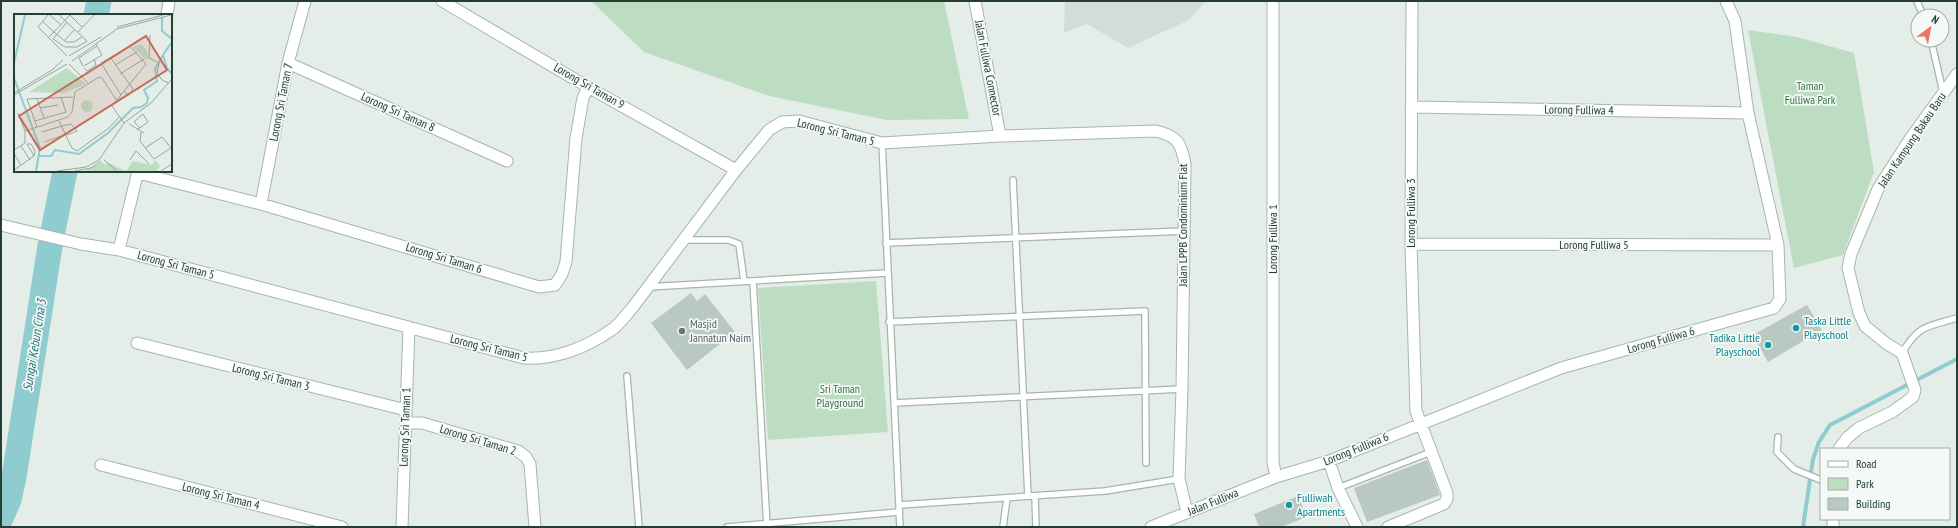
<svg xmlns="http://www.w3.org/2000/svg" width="1958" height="528" viewBox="0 0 1958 528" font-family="'PT Sans Narrow',sans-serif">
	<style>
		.built { fill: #d2ddd7 }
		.green { fill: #bdddc3 }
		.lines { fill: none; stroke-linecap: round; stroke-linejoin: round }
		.stream { stroke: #8eccd0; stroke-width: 4 }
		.river { stroke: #8eccd0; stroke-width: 25 }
		.building { fill: #b9c8c1 }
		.lane-casing { stroke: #a7b5ae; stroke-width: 8 }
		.street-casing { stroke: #a7b5ae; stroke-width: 13 }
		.lane { stroke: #fff; stroke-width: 5.5 }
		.street { stroke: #fff; stroke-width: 11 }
		.culture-dot { fill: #0f9aa8; stroke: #f4f9f6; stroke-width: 1.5 }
		.worship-dot { fill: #6b7280; stroke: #f4f9f6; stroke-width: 1.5 }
		.labels { text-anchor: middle; stroke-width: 3.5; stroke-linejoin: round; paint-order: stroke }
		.street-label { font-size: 12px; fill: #243e34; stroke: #f4f9f6 }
		.park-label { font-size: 12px; fill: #2f7443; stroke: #f4f9f6 }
		.culture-label { font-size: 12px; fill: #0d838f; stroke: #f4f9f6; text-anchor: start }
		.worship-label { font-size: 12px; fill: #5b616d; stroke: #f4f9f6; text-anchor: start }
		.water-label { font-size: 13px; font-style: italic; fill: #1f7278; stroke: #f4f9f6 }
		.inset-river { fill: none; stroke: #8eccd0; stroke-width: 2 }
		.inset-road { fill: none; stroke: #97a7a0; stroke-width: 1 }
		.view { fill: #c56b58; fill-opacity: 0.15; stroke: #c56b58; stroke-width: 2 }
		.inset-edge { fill: none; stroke: #243e34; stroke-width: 2 }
	</style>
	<rect width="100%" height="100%" fill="#e4ede8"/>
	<path class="built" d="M1065,1H1206L1189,20L1128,48L1087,24L1064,33Z"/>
	<path class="green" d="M591,1H944L969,119L887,120L769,96L644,52Z
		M1748,30L1797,37L1854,53L1874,172L1843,255L1794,268Z
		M876,281L888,432L768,440L758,288Z"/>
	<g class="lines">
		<path class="stream" d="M1803,527L1813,459L1819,442L1830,425L1957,359"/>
		<path class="river" d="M96,15L99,1
			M1,518L9,500L14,477L50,246L65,171"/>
	</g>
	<path class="building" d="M691,293L697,301L705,294L735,332L687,370L651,323Z
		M1807,305L1822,330L1768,362L1753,335Z
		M1427,460L1440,495L1367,522L1354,488Z
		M1298,496L1307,517L1281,527H1259L1254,514Z"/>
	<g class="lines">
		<defs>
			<path id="lane" d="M1917,1L1923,16
				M1931,40L1943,92
				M882,143L900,527
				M1013,180L1028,496
				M683,240H728L739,244L744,281
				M886,243L1184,231
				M753,281L767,527
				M648,287L887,273
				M889,322L1145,311L1146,463
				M1902,353C1919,324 1928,327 1957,318
				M627,376L639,527
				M894,403L1182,389
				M1778,437L1777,452L1794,469L1821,480
				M1338,488L1431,452
				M1035,496L1036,527
				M899,505L1105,491L1179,479
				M727,527L899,512
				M1003,527L1007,498"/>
			<path id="street" d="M442,1L588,87L736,170
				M975,1L1000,136
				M1273,1V462L1276,477
				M167,15L169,1
				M288,63L507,161
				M1411,107L1748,113
				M138,173L261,204L539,287L555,285L562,274L566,262L576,138L583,98L588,87
				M261,204L288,63L305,1
				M1,225L81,244L119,250L524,358C556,360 588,347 614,328C621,322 627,314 633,307L736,170L769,130L782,122L799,121L882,143L1000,136L1156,131C1177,136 1181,142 1185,164L1182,389L1179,479L1187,512
				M1411,244L1778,245
				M119,250L138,171
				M137,343L406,410
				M406,423H422L518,451L526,457L530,464L535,527
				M1839,449L1847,438L1859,428L1892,412L1913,397L1915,390L1902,353L1887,344L1865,326L1859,313L1848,268L1851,254L1878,189L1910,139L1957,74
				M1329,461L1338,488L1357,527
				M101,465L342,527
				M1833,519V527
				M402,527L409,327
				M1151,527L1276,477L1329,461L1561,368L1774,308L1780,299L1778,245L1748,113L1735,21L1726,1
				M1388,527L1444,504L1447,499V493L1416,411L1411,244L1412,1"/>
		</defs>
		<use href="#lane" class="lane-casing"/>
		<use href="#street" class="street-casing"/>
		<use href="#lane" class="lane"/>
		<use href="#street" class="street"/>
	</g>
	<g class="culture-dot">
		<circle cx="1796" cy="328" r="4"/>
		<circle cx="1768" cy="345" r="4"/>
		<circle cx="1289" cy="505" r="4"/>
	</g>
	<circle class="worship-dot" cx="682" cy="331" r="4"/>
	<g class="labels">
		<g class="street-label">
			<text transform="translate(988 68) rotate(79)" y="4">Jalan Fulliwa Connector</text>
			<text transform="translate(589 86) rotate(30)" y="4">Lorong Sri Taman 9</text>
			<text transform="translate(281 102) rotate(-79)" y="4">Lorong Sri Taman 7</text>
			<text transform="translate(1579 110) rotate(1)" y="4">Lorong Fulliwa 4</text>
			<text transform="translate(398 112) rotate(24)" y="4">Lorong Sri Taman 8</text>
			<text transform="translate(836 132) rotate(14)" y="4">Lorong Sri Taman 5</text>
			<text transform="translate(1912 140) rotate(-56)" y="4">Jalan Kampung Bakau Baru</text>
			<text transform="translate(1411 213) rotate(-90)" y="4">Lorong Fulliwa 3</text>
			<text transform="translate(1183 225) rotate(-90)" y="4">Jalan LPPB Condominium Flat</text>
			<text transform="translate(1273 239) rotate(-90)" y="4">Lorong Fulliwa 1</text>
			<text x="1594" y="249">Lorong Fulliwa 5</text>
			<text transform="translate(444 258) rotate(17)" y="4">Lorong Sri Taman 6</text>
			<text transform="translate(176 265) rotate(15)" y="4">Lorong Sri Taman 5</text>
			<text transform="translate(1661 340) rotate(-16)" y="4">Lorong Fulliwa 6</text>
			<text transform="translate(489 348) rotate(14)" y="4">Lorong Sri Taman 5</text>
			<text transform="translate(271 377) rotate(14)" y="4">Lorong Sri Taman 3</text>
			<text transform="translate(405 427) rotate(-88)" y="4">Lorong Sri Taman 1</text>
			<text transform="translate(478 440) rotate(17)" y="4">Lorong Sri Taman 2</text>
			<text transform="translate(1356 449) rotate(-22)" y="4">Lorong Fulliwa 6</text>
			<text transform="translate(221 496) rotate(14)" y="4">Lorong Sri Taman 4</text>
			<text transform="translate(1213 502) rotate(-22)" y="4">Jalan Fulliwa</text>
		</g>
		<g class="park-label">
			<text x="1810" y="90">Taman<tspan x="1810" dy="14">Fulliwa Park</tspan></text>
			<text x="840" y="393">Sri Taman<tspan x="840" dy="14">Playground</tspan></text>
		</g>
		<g class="culture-label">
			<text x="1804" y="325">Taska Little<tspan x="1804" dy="14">Playschool</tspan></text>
			<text x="1760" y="342" text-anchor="end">Tadika Little<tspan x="1760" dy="14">Playschool</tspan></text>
			<text x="1297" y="502">Fulliwah<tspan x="1297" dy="14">Apartments</tspan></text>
		</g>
		<g class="worship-label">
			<text x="690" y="328">Masjid<tspan x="690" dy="14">Jannatun Naim</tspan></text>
		</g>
		<g class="water-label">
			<text transform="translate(34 345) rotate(-81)" y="5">Sungai Kebun Cina 3</text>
		</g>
	</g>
	<g transform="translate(14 14)">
		<rect width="158" height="158" fill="#e4ede8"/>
		<path d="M127,30L133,37L135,43L132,46L119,33ZM53,54L72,70L49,79L15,78ZM67 92a6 6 0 1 1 12 0a6 6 0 1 1-12 0ZM141,146L146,152L142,157H112L119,147L138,151ZM88,148L92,151L95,149L111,157H71Z" fill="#bdddc3"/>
		<path class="inset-river" d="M148,4V17L158,25M158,28L149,41L153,54L158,60M0,49L11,1M0,64L26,134L22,157M25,142H37L41,136L65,140L94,119L119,94L127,93L133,89L134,84L130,76L143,67L141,55L149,41"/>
		<path class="inset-road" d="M34,1L24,13L53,42M36,1L47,11M45,1L73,27L63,33H51L39,25L53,8M56,1L68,13M28,7L40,18M103,13L149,1M40,18L52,28H60L68,23M64,18L80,1M136,21L135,44L145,49L143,59L148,66L155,69M34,24L56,1M50,27L60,16M55,42L87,23M96,43L119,75L115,81L110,78M58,47L103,15L157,1M55,50L75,70M101,51L123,38M69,52L65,44L83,32M70,52L88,41L82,30M70,54L73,57L82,51L80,45M106,60L130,45M0,79L38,56L49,46M0,81L53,50M107,81L87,49L116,32L132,50L98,92L110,109M23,85L30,104M26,94L44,91M21,107L52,98L47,83M45,107L58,134L63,137L95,114L105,103M115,110L130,119M48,112L57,110L63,117L53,121M23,113L13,85L59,83M123,116L134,108L129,100L120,108L126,114M11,117L54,103L58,98L61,78L85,63L88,64L103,87M28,118L48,112M127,118L126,127L140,145L157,134M30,128L53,120M13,130H17L21,137L20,142ZM7,132L16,146M131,134L148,123L158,135M0,136L11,129V117L4,99M0,140L7,151M90,146L103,157M116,146L122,137L135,150M0,156L20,142M43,157L72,153L85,146L110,109L137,89L158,65M61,157L77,154L87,147M147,157L158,150"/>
		<path class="view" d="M132,22L153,56L26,136L5,102Z"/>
		<rect width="158" height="158" class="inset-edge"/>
	</g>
	<rect width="1958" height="528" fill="none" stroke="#243e34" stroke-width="4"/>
	<rect x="1820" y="448" width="130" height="72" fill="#f4f9f6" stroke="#a1aea8"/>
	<rect x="1828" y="461" width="20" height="6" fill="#ffffff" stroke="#a1aea8"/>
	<text x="1856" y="468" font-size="12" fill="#243e34">Road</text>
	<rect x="1828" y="478" width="20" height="12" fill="#bdddc3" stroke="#a1aea8"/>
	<text x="1856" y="488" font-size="12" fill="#243e34">Park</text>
	<rect x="1828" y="498" width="20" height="12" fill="#b9c8c1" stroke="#a1aea8"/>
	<text x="1856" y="508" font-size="12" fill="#243e34">Building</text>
	<g transform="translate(1930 28) rotate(32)"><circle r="19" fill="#f4f9f6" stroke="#a1aea8"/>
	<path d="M0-3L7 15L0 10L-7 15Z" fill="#ed7661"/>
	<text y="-6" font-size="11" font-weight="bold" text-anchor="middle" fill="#243e34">N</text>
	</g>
</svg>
